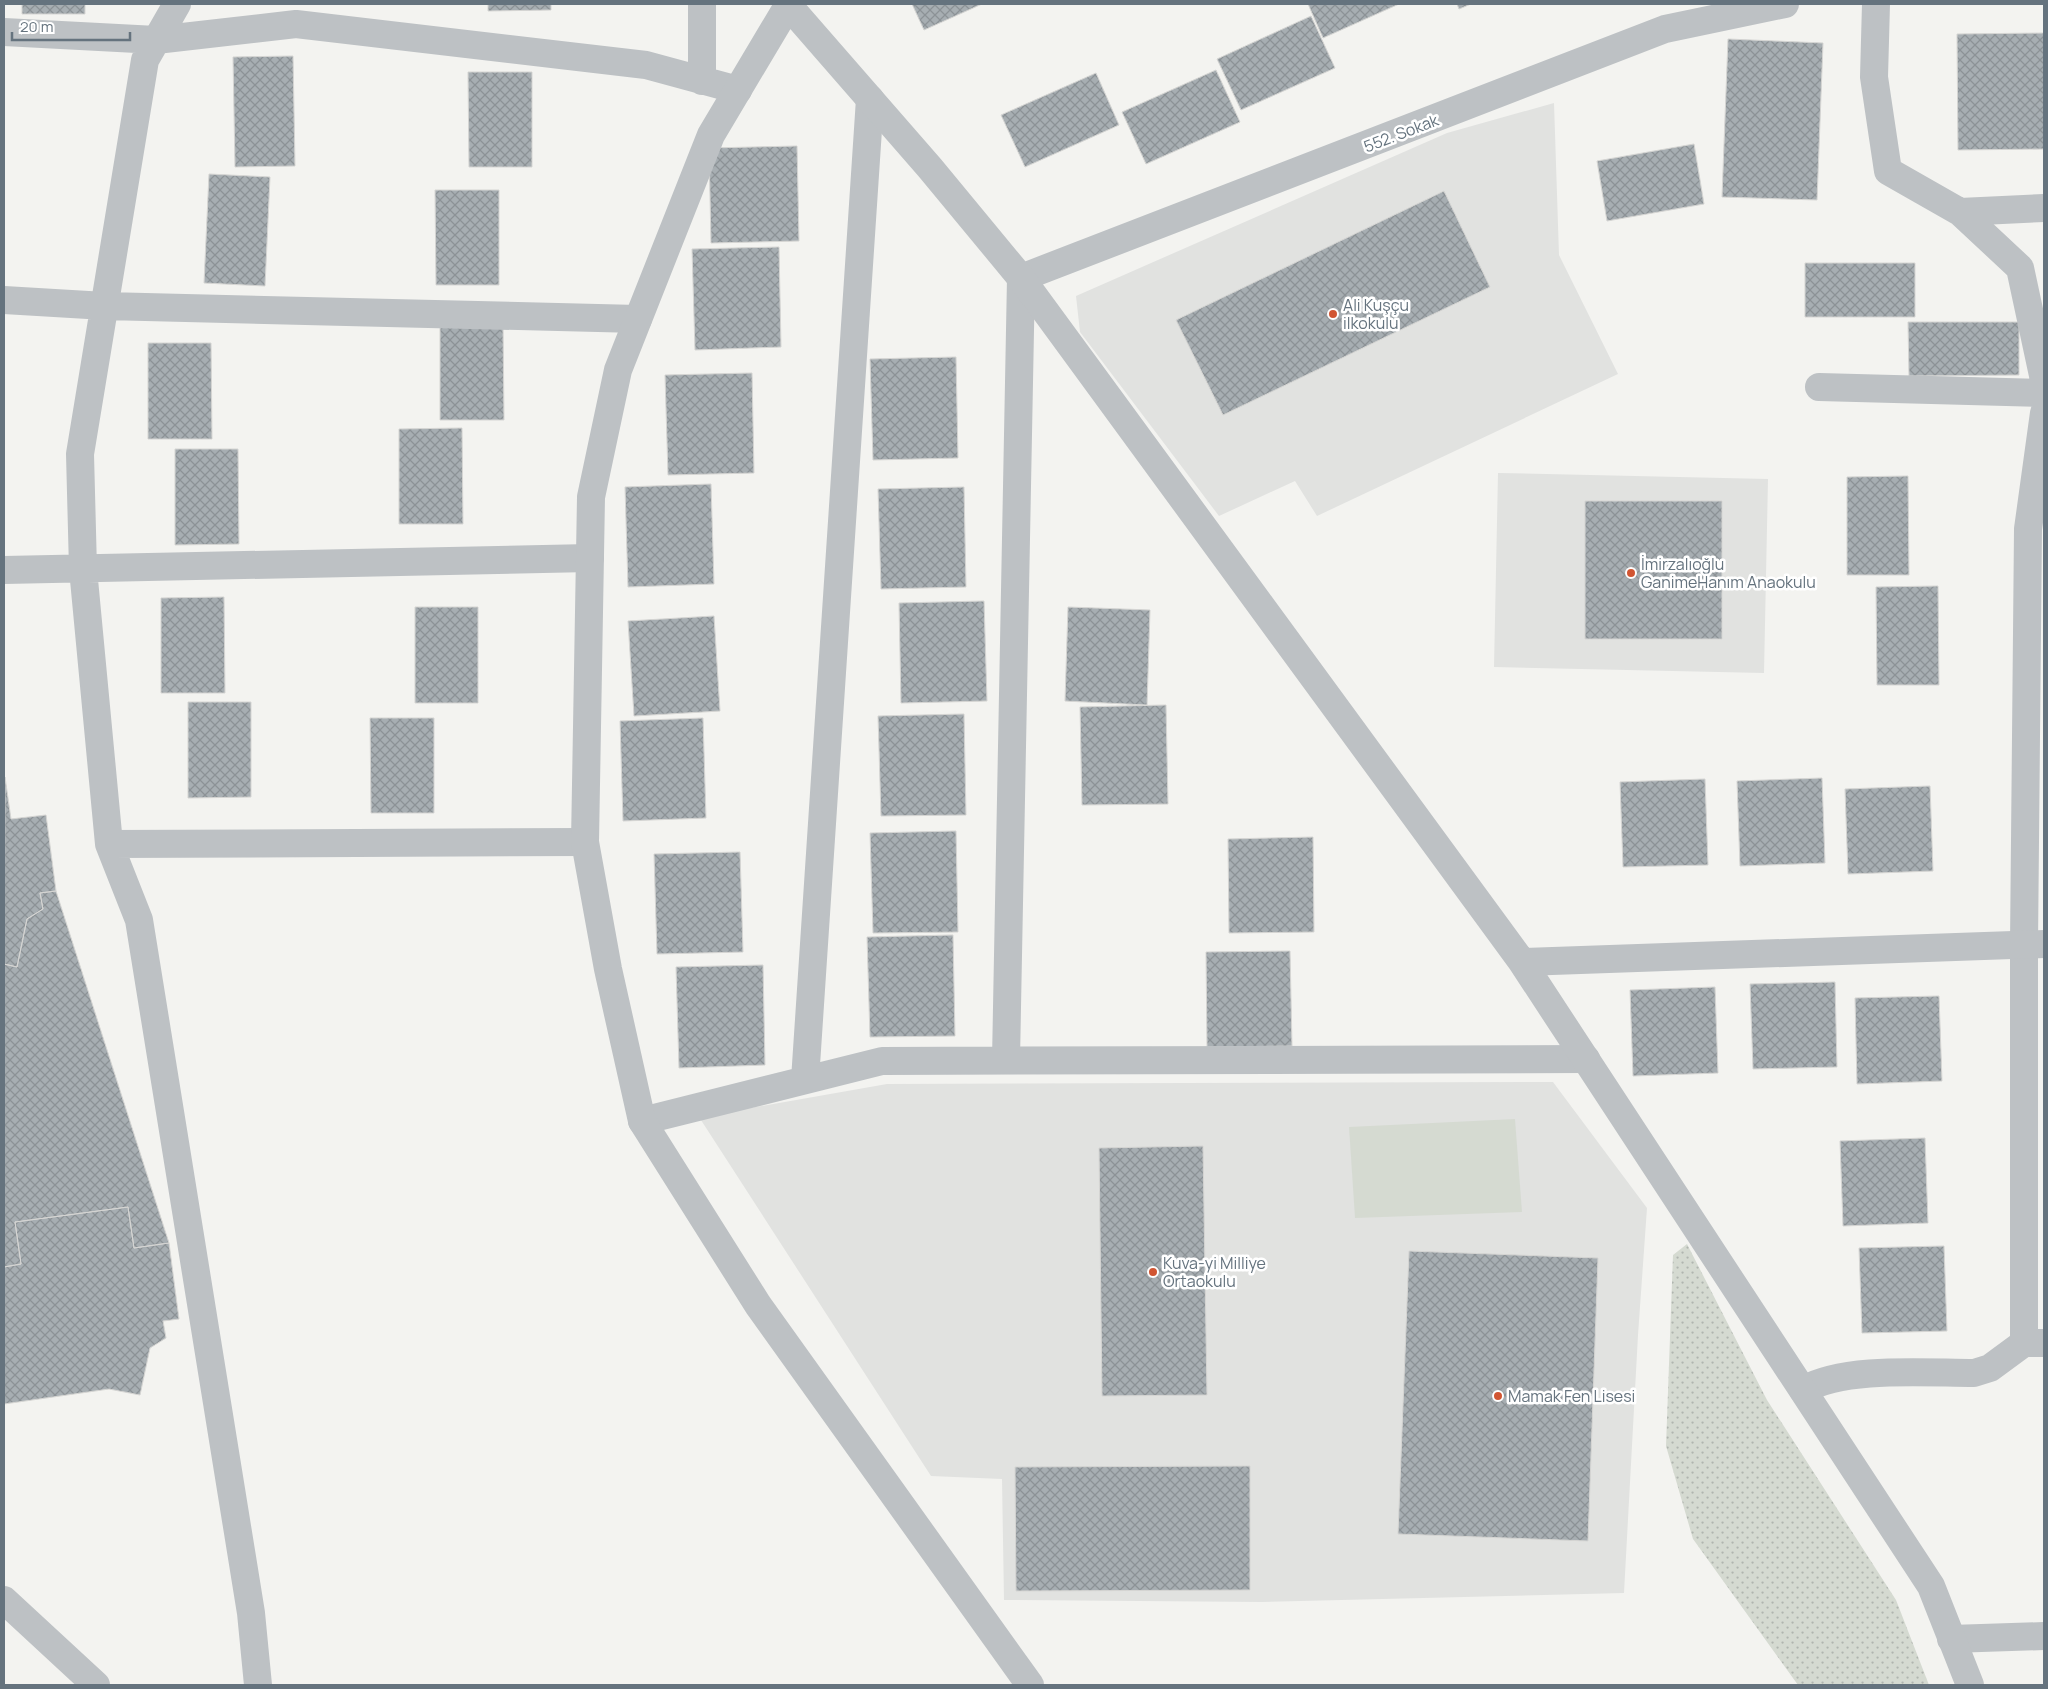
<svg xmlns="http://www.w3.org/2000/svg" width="2048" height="1689" viewBox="0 0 2048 1689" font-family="Manrope,sans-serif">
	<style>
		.built { fill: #e1e2e0 }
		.grass { fill: url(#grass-dots) }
		.park { fill: #d5dad1 }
		.building { fill: url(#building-cross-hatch); stroke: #d5d5d3 }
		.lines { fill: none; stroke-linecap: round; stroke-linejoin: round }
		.minor { stroke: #bdc1c4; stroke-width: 28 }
		.tertiary { stroke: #bdc1c4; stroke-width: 28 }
		.poi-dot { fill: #d15532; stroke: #fff; stroke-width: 2 }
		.labels { text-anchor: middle; stroke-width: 5; stroke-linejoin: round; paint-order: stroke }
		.street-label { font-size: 16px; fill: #65737e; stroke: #fff }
		.poi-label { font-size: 16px; fill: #65737e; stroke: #fff; text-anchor: start }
	</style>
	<defs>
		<pattern id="grass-dots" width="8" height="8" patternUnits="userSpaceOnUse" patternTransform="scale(1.25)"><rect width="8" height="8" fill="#d5dad1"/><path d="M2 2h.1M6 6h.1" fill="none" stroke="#b0b5af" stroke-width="1.8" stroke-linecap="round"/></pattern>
		<pattern id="building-cross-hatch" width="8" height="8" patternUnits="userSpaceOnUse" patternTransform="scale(1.25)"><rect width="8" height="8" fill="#a7aeb2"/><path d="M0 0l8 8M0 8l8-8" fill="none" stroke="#8c9296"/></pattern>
	</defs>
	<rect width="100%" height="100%" fill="#f3f3f0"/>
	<path class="built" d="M1554,103L1559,255L1618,374L1317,516L1295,481L1219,516L1080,332L1076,296L1447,133Z
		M1498,473L1768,479L1764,673L1494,667Z
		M1553,1082L1647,1208L1638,1335L1624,1593L1262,1602L1004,1600L1002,1479L931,1476L699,1117L887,1084Z"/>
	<path class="grass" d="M1687,1244L1767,1400L1896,1600L1929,1685H1798L1693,1539L1666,1446L1673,1255Z"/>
	<path class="park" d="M1515,1119L1522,1212L1355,1218L1349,1127Z"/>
	<path class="building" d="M22,4H85V14H22Z
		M488,4H551V10L488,11Z
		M912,4H982L924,30Z
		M1308,4H1399L1323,38Z
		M1457,4H1471L1459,9Z
		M1311,16L1335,68L1241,110L1217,59Z
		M2044,33V149L1958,150L1957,34Z
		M1728,39L1823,43L1817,200L1722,197Z
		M293,56L295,166L235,167L233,57Z
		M1216,70L1240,122L1146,164L1122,112Z
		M468,72H532V167H469Z
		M1096,73L1119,125L1025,167L1001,115Z
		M1694,144L1704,204L1607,221L1597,161Z
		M797,146L799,241L711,243L709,148Z
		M209,174L270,177L265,286L204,283Z
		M435,190H499V285H436Z
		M1444,191L1490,287L1223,415L1176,320Z
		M779,247L781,347L695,350L692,249Z
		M1805,263H1915V317H1805Z
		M1908,322H2019V375L1909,376Z
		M440,324H503L504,420H440Z
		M148,343H211L212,439H148Z
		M956,357L958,458L873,460L870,359Z
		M752,373L754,473L668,475L665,375Z
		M462,428L463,524H399V429Z
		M175,449H238L239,544L175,545Z
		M1908,476L1909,575H1847V477Z
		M711,484L714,584L628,587L625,487Z
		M964,487L966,587L881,589L878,489Z
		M1585,501H1722V639H1585Z
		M1938,586L1939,685H1877L1876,587Z
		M224,597L225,693H161V598Z
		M984,601L987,701L901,703L899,603Z
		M415,607H478V703H415Z
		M1068,607L1150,610L1147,705L1065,701Z
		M714,616L720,711L634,716L628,621Z
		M188,702H251V797L188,798Z
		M1166,705L1168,804L1082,805L1080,707Z
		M964,714L966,815L881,816L878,716Z
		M370,718H434V813H371Z
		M703,718L706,818L623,821L620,721Z
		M5,777L11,819L46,815L56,891L40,893L43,909L27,919L17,967L4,964Z
		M1822,778L1825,863L1740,866L1737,781Z
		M1705,779L1708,865L1623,867L1620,782Z
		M1930,786L1933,871L1848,874L1845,789Z
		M956,831L958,932L873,933L870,833Z
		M1313,837L1314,932L1229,933L1228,839Z
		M740,852L743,952L657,954L654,854Z
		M56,891L169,1243L134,1248L128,1207L15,1222L21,1264L4,1267V964L17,967L27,919L43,909L40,893Z
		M953,935L955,1036L870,1037L867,937Z
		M1290,951L1292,1046L1207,1047L1206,952Z
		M763,965L765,1065L679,1068L676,967Z
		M1835,982L1837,1067L1753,1069L1750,984Z
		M1715,987L1718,1073L1633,1076L1630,990Z
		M1939,996L1942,1081L1857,1084L1855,998Z
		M1925,1138L1928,1223L1843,1226L1840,1141Z
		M1203,1146L1207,1395L1102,1396L1099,1148Z
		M128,1207L134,1248L169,1243L179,1319L163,1321L166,1338L150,1348L140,1395L109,1389L4,1404V1267L21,1264L15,1222Z
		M1944,1246L1947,1331L1862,1333L1859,1248Z
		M1409,1251L1598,1258L1588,1541L1398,1534Z
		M1250,1466V1590L1016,1591L1015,1467Z"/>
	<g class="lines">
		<path class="minor" d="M177,4L145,60L80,454L83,569L109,844L139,920L251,1613L258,1685
			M702,4V81
			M1876,4L1874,77L1888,171L1960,212L2020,268L2044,380
			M4,32L156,40L296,24L646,65L738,90
			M1960,212L2044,208
			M4,300L105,306L638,319
			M1819,387L2044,393
			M2044,413L2028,529L2024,945V1343H2044
			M4,570L590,558
			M109,844L585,842
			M1006,1060L1021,278L1665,29L1785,4
			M805,1080L870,99
			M642,1121L882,1061L1586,1059
			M1803,1390C1845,1366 1925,1373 1974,1373L1990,1368L2024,1343
			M1951,1639L2044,1636"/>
		<path class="tertiary" d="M789,4L711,135L618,370L591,497L585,842L608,969L642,1121L758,1305L1030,1685
			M788,5L930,168L1021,278L1522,962L1931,1586L1970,1685
			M1522,962L2044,944
			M4,1600L96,1685"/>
	</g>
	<g class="poi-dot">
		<circle cx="1333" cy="314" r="5"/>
		<circle cx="1631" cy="573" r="5"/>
		<circle cx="1153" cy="1272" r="5"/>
		<circle cx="1498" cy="1396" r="5"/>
	</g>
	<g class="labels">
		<g class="street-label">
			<text transform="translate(1401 133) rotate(-21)" y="6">552. Sokak</text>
		</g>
		<g class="poi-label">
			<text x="1343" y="311">Ali Kuşçu<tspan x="1343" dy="18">ilkokulu</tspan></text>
			<text x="1641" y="570">İmirzalıoğlu<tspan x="1641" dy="18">GanimeHanım Anaokulu</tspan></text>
			<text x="1163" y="1269">Kuva-yi Milliye<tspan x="1163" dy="18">Ortaokulu</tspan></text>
			<text x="1508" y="1402">Mamak Fen Lisesi</text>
		</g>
	</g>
	<rect width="2048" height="1689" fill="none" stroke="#65737e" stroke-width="10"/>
	<path d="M12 32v8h118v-8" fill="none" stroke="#65737e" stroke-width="2.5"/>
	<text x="20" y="32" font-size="15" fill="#65737e" stroke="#ffffff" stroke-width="4" paint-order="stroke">20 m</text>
</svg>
